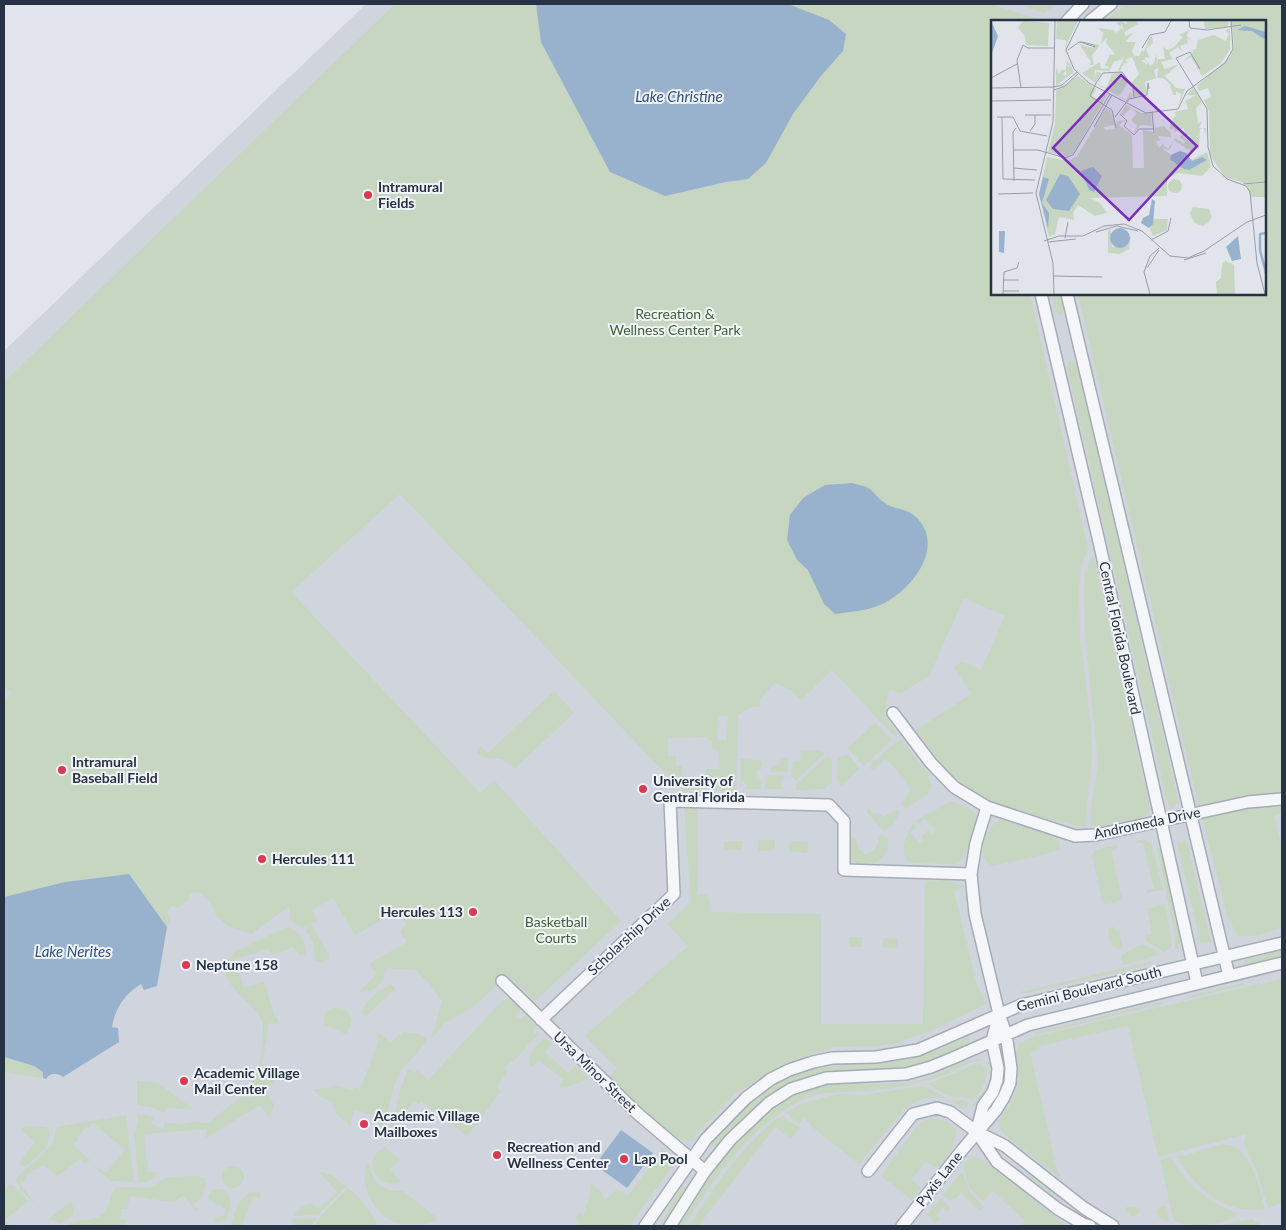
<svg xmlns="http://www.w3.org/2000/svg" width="1286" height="1230" viewBox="0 0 1286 1230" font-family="Lato,sans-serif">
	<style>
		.built { fill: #cfd4dd; fill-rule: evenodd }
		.green { fill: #c6d6c1; fill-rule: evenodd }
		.water { fill: #98b2ce }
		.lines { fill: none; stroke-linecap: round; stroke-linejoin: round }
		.minor-casing { stroke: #a5acb6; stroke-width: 14 }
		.minor { stroke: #f4f6f9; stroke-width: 11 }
		.poi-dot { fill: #db3a52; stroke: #f1f4f8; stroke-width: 2 }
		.labels { text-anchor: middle; stroke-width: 4; stroke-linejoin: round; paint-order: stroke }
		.poi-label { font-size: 14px; font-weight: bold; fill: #273244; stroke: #f1f4f8; text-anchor: start }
		.park-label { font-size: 14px; fill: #3c6233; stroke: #f1f4f8 }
		.street-label { font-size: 14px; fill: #273244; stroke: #f1f4f8 }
		.water-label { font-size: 15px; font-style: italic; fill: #2d507d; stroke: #f1f4f8 }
		.inset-river { fill: none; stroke: #98b2ce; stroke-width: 2.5 }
		.inset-road { fill: none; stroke: #979da8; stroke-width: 1 }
		.view { fill: #7b2cbf; fill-opacity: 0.15; stroke: #7b2cbf; stroke-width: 2.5 }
		.inset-edge { fill: none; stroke: #273244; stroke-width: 2.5 }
	</style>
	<rect width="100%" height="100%" fill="#e1e5eb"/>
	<path class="built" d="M366,4H1282V1226H4V351ZM992,21H1265V294H992Z"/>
	<path class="green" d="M395,4H990L1043,21H992V294H1030L1088,549L1081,567L1079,591L1080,638L1091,726L1092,759L1085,827L1039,817L974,796L941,764L916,730L971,694L954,667L962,661L981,670L1005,616L964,598L929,676L901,693L889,690C885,710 883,716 896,732L895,737L832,670L801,700L791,690L775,683L760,699V707H751L738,715L736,789L733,791L711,790L706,783V769H718L720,767L719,750L712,749V742L706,737L668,738V756H676V766H682L681,777L690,778L702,792L682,791L400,494L291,592L480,793L494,780L621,921L535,1001L507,975L477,1004L444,1024L431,1039L442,1001L429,983L415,970L387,968C383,981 376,995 360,991L373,978L376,972L369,964L407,942L400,931L407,925L400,916L394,920L390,915L355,935L333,898L312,910L318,921L311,924L329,955L328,960L326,959L321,963L315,960C313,949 316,941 306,932L308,926L302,928L290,919L289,906L251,934L228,926L216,915L210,902L199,892L189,893L188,901L178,908L172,906L168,909L167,912L170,921L167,927L129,874L65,882L4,897V701L11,693L4,686V382ZM718,716H728L727,740H717Z
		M1018,4H1056L1044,13Z
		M1127,4H1282V813L1274,815L1282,849V928L1255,936H1238L1228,918L1189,766L1078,294H1265V21H1105Z
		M1052,294H1061L1064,312L1060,316L1056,313Z
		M1072,360L1077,365L1178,799V803L1172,807L1169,805L1166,797L1067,367L1068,362Z
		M1093,555L1149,804C1149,809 1149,812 1146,815C1136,824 1104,826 1091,827L1090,815L1098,763L1085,635L1084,588L1085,573Z
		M554,691L574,713L515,768L501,759L483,757L477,753V750L481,747L488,753Z
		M875,723L892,740L864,766L848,748Z
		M901,740L930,776L928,777L932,787L928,794L906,808L901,804C904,800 909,795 910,790C910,782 893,767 888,761L885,759L873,770L868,767L896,742Z
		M801,750L821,751L824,754L796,780L791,776L793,762H800Z
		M848,754L860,768L841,786L837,781L838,758Z
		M830,757L832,760V783L827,785L825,789L795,790L797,784L825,758Z
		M782,758H788V772H771V768L774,765H779Z
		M741,759L762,761V766L755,773L762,781L761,789H745L747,785L743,782L740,787Z
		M766,775L786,776L780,781L782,789H765Z
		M950,802C957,802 971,807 975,814C980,824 966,861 955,864L909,863C899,851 905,836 913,824L916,827L910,833L921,844L924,841L921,837L928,830L932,834L936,830L925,819L919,825L915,821Z
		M684,805L697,806L698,894L707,895L709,900L710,912L821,914V1024H923L925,881L946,880L964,886L954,892L977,986L986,1004L926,1033L914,1036L897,1043L877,1046L835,1047L787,1062L736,1093L690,1141L677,1140L611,1081L610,1077L617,1068L585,1036L688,946L667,924L691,902Z
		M869,808L874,814L877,813L884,817L897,809L900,813L891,826L884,831L866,811Z
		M1001,820L1046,834L1057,838L1060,845L1059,849L1047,854L992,866C974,857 986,824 1001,820Z
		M880,834L888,839C891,859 871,869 853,862L850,854L851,837L852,836L856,839L858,848L865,854C876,852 878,844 880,834Z
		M1144,839L1152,845L1163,890L1146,893V891L1154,889L1143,843H1134L1136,841Z
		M758,840H775V850L758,851Z
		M724,841H742V850H724Z
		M790,841L808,842L807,853L789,851Z
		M1187,841L1211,942L1201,944L1177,843Z
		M1116,845L1119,847L1111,850L1122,900L1103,905L1092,855L1095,850Z
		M1157,848L1161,849L1180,930V943L1178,949H1175V936Z
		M1165,904L1172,945L1165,953L1146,940L1145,936L1152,934L1147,909Z
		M289,927C301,934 306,941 305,955H300L292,947L272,956L269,949L235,959L244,988L264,982L275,1017H277L279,1024L269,1023L261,1073L277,1076L271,1086L256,1087L251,1084C252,1078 255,1076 258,1071C260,1065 264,1031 263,1025C260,1001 203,982 235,952L284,928Z
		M1114,927L1115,931H1119L1122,948L1120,949C1109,947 1109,938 1108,928Z
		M849,937H862V947H849Z
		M883,938L898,939L897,948L882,947Z
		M1140,945C1148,945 1154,949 1160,954L1124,965L1121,958L1122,955Z
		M1282,951V957L1246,965L1244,960Z
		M1153,961L1149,965L1024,994L1020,992Z
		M1282,979V1203L1268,1208L1257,1172L1244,1143L1246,1134L1158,1157L1128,1026L1039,1046V1050L1030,1052L1057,1170L1061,1178L1006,1136L1000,1127L999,1121L1011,1103L1016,1092L1019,1078L1016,1052L1019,1044L1032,1037Z
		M1243,983L1245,985L1189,998L1190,995Z
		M391,985L395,988L396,992L393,991L365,1017L362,1013C363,1002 381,988 391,985Z
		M509,999L520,1009V1012L516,1013V1018L520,1019L526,1015L535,1025L533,1032L535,1034L539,1033L513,1062L511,1061L504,1068L508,1071L497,1087L501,1091L467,1136L421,1101L419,1104L414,1101L398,1119L387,1138L385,1135C398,1116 397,1091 408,1070L409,1069L414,1073L417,1070L428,1080L499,1004L503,1001Z
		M1160,1002L1162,1004L1035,1035L1036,1032Z
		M333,1008C343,1008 348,1009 352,1019L347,1033H343L325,1025C322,1017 325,1010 333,1008Z
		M403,1032L415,1033L427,1038C424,1050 405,1062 398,1076C391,1091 389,1109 384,1125L378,1131L381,1117L354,1110L350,1126L336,1113L332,1102L319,1096L314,1090L322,1088L330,1089L333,1084L352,1091L354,1087L360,1089L379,1041L376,1040L379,1033L390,1042Z
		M967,1038H969L970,1041C962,1048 952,1051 943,1055C919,1065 894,1069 869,1071C846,1072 823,1070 801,1079C766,1092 741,1121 716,1147L712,1146V1144C732,1121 754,1094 782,1080C820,1061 851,1067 891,1062C918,1059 942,1049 967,1038Z
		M544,1039H547L552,1044L545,1052L568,1073L575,1066L588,1078L587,1080L562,1088L559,1087L563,1079L538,1060L532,1067L530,1065C526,1054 536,1046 544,1039Z
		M4,1057L34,1066L43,1072V1078L4,1072Z
		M980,1058L981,1061C972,1060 962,1067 953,1071C942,1076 929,1081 917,1083C900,1087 883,1090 865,1091C847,1092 830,1091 812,1096C801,1099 789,1107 779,1114C737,1143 711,1184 684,1226H678C689,1211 698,1194 709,1178C737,1139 775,1094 825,1085C843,1082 860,1084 878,1084C891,1084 904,1083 916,1081C938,1077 961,1060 980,1058Z
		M985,1062H989C999,1077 987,1101 971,1108C979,1095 991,1087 990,1069Z
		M981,1064L986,1068C988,1081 981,1091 972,1100C962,1095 960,1099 951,1096C943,1094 936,1088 928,1084L974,1065Z
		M137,1081L158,1083L193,1109L191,1110L167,1107L165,1113L155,1108L137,1105Z
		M923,1086L950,1100H963L969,1103L966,1109C961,1108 957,1104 952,1102C935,1093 919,1098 905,1108L859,1164L811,1126L812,1125L804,1118L799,1124L786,1113L800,1105L829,1096L841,1094L858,1096Z
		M258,1094C268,1094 270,1096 274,1105L269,1117L260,1105L206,1138V1129L144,1134L146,1159L148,1160L147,1172L157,1173C154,1181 147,1182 139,1183L134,1137L138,1122L137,1114L147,1115L154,1118L151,1124L163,1129L165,1123L184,1124L194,1122L208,1123L241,1097H253Z
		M126,1115L134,1182L111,1181L97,1169L98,1167L106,1173L125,1150L93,1123L88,1128L86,1127L77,1138L79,1139L73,1145L90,1160L86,1164L80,1159L57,1176L43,1165L36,1170L34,1169L25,1177L26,1179L20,1184L35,1203L21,1191L16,1180L18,1176L53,1144L56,1127Z
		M783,1116L797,1126L799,1129L791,1139L775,1127L698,1226H689C711,1191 733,1158 764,1130C770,1125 776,1118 783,1116Z
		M930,1118L945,1121L957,1130L951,1152L939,1167H934L926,1161L912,1179L921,1188L912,1200L881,1176L916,1128L922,1122Z
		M27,1126L46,1127L50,1130C49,1151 39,1154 25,1167L19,1163L35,1142L22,1131L21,1129Z
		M1222,1144C1227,1145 1234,1145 1237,1148C1255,1163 1259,1188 1265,1209C1225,1215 1196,1189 1176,1156L1180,1154L1184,1156Z
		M388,1146L386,1149L401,1160L390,1169L401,1182C375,1192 360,1155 388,1146Z
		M662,1149C670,1155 674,1158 671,1168L629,1226H577L580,1222L575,1219L579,1213L583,1216L590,1195L591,1184L601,1191L604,1200L609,1197L617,1189L628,1196Z
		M973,1157L979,1158L986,1163L1067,1226H1020L1025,1221L993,1191L982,1201L969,1187L963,1167L966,1161Z
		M1171,1157C1180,1175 1197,1192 1214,1203C1221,1207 1229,1209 1236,1213V1216C1224,1225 1181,1230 1173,1218L1160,1159Z
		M369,1161L370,1170L377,1183L391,1191H403L437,1218C433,1223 426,1224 419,1224C411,1225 400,1225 392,1221C372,1211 357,1181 369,1161Z
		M222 1177a11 11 0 1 1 22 0a11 11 0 1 1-22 0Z
		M318,1171L333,1176L346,1187L319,1214L295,1216L294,1214L302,1207L312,1203L318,1209L337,1192Z
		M962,1172L970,1192L984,1207L980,1211L961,1193L955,1199L954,1198L950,1201L943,1195Z
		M1026,1174L1040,1180L1058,1194L1053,1195Z
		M197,1176L204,1178L206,1184L201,1199L193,1205L198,1210L196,1211L183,1195L174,1202L130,1196L127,1209H121L120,1219L126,1220L125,1226H66C77,1218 94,1223 104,1213C111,1205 109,1194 117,1187L149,1188L168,1177Z
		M10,1185L14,1186L28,1201L5,1219L10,1226H4V1190Z
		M682,1186L685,1187C683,1201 670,1215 663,1226H659Z
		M348,1188C360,1198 372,1212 378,1226L353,1225L314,1226L321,1216Z
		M221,1189C234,1195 232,1211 225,1221L216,1222L214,1218L225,1215V1209L221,1205L217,1206L214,1202L208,1198C210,1192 214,1189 221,1189Z
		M252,1192L261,1193L260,1199L253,1196L242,1226H231C234,1213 238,1197 252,1192Z
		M941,1198L951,1209L948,1212L943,1208L936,1215L941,1219L935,1223L927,1215Z
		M71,1201L74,1211L72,1216L61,1223L49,1219Z
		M1165,1206L1167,1208L1169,1222C1162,1220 1158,1218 1156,1211L1159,1207Z
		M1126,1207L1138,1208L1141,1210L1136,1216H1130L1128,1212L1125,1210Z
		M317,1218L311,1226H294L291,1219Z
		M1252,1219L1261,1225L1260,1226H1218Z"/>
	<path class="water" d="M536,4H788L829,20L846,34L843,51L821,76L793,114L766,163L748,179L726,182L665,196L610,172L541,42Z
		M853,483C857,485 864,485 868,488C874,491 878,499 885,503C894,510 905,507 916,517C947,547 910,592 880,605C866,611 850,612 835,614L824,604L808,570L797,560L787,540L790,515L803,498L825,485Z
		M129,874L167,927L157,986L144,990L141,984C125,994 115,1008 112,1027L118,1028L119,1042L63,1077C57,1073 51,1072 46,1079L43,1078V1072L34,1066L4,1057V897L65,882Z
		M621,1130L653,1153L627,1188L595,1165Z"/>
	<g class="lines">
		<defs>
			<path id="minor" d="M1067,21L1083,4
				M1090,21L1111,4
				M1041,294L1100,546L1197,983
				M1067,294L1229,976
				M893,713L931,763L954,787L987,807L1075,836L1096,835L1248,802L1282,799
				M502,981L637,1113L705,1171
				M541,1020L674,894L670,801L829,805L844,821V870L971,874
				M977,1130L983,1106L993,1092L997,1080L998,1068L992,1041L999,1014
				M978,1134L997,1162L1058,1209L1083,1224L1090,1226
				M868,1171L913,1114L937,1108L950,1112L977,1132L1005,1146L1084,1208L1113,1226
				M645,1226L706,1139L746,1098L771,1079L789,1070L813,1062L832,1058L876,1057L918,1050L1021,1005L1282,943
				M670,1226L705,1171L730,1140L769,1103L791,1089L826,1078L906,1074L931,1067L953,1058L1028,1025L1282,963
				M902,1226L963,1149L996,1110L1004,1097L1010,1083L1011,1068L1006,1034L999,1014L975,914L971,874L976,843L987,807"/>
		</defs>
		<use href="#minor" class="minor-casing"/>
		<use href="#minor" class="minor"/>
	</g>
	<g class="poi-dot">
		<circle cx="368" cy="195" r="5"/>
		<circle cx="62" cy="770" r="5"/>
		<circle cx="643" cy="789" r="5"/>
		<circle cx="262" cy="859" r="5"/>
		<circle cx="473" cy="912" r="5"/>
		<circle cx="186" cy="965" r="5"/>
		<circle cx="184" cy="1081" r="5"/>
		<circle cx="364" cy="1124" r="5"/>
		<circle cx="497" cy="1155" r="5"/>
		<circle cx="624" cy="1159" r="5"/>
	</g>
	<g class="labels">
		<g class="poi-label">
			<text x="378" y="192">Intramural<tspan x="378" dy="16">Fields</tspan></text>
			<text x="72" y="767">Intramural<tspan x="72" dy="16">Baseball Field</tspan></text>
			<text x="653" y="786">University of<tspan x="653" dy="16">Central Florida</tspan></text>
			<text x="272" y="864">Hercules 111</text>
			<text x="463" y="917" text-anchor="end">Hercules 113</text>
			<text x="196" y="970">Neptune 158</text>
			<text x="194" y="1078">Academic Village<tspan x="194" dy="16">Mail Center</tspan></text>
			<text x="374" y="1121">Academic Village<tspan x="374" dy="16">Mailboxes</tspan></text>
			<text x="507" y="1152">Recreation and<tspan x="507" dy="16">Wellness Center</tspan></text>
			<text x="634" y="1164">Lap Pool</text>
		</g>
		<g class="park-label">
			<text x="675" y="319">Recreation &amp;<tspan x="675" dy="16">Wellness Center Park</tspan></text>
			<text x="556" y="927">Basketball<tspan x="556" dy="16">Courts</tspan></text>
		</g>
		<g class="street-label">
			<text transform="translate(1120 638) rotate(78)" y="5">Central Florida Boulevard</text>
			<text transform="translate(1147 823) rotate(-12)" y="5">Andromeda Drive</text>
			<text transform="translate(629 936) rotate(-43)" y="5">Scholarship Drive</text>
			<text transform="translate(1089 989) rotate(-14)" y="5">Gemini Boulevard South</text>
			<text transform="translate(595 1072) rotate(44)" y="5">Ursa Minor Street</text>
			<text transform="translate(939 1179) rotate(-52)" y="5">Pyxis Lane</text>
		</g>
		<g class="water-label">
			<text x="679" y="102">Lake Christine</text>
			<text x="73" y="957">Lake Nerites</text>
		</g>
	</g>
	<g transform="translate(991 20)">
		<rect width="275" height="275" fill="#e1e5eb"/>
		<path d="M32,1L58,3L57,26L35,25L34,16L27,8ZM66,1H87L76,23L74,39L75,20L65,19ZM130,1L135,4L136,1H146L147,4L133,12L135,16L143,12L134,22H145L141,31L143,36H148L151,30L153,32L158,18L161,16L162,23L155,29L159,38L154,37L155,42L153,40H150L156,45L157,41L159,46L163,43L165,34L167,44V39H174L172,27L177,30L183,27L192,17L188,15L198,10L196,16L200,21L196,18L197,23L189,26L192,32L187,27L178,33L182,39L170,42L174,50V49L188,44L174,56L185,68L194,69L188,85L190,74L185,71V75H182L179,64L172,58H166L167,48L163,50L165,58L154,62L156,74L144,77L140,63L148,54L141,37L134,40L137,43H133L129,51L127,50L133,39L128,35L132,39L119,43L123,42L118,51L104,50L103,61L105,52L111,53L104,63L91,53L109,42L110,49L119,48L114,45L119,34L123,35L124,34L115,23L116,18L110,24L112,13L107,8L123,10L124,13L131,8L133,11L130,3V7L125,3ZM213,1H237L238,4L234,8L214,9ZM241,1H275V162L253,163L234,157L219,135L218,92L213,80L220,77L217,68L208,71L206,66L239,37L243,27ZM239,8V29L230,43L211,56L200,37L191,43L203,31H199L205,29L207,20L223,15L235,21L238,13L234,11ZM88,24L102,28L104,24L109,25L101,35L103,45H98L100,42ZM77,41L83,52L65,66V47L68,54L70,50H75L72,54L75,56V45L80,48L75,43ZM130,52L127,57L132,59V56L137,63L128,76L135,80L140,71L141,77L136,81L106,64L112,56L107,64L115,68L121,54ZM87,56L105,69L101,76L107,80L112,73L116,75L83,133L75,137L57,132L64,104L65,71ZM202,68L211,82L205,88L207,103L211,102L208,108H215V116L213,108L209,109L208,128L199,131L183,120L179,129L177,130L172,128V129L180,135L179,141L198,150L216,140L211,137L201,141L195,133L201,140L216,132L220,147L211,156L188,153L176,158V176L99,178L109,183L116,193L104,196L87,185L82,193L83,200L68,197L64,214L58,217L48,174L56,137L77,141L86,136L115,88L120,91L124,105L113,107L114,110L124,109L126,101L135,100L128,105L141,115L142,148H153L152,110L173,114L164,112L163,103L165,108L173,106L180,113V117L167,116L169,120L173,119L165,122L168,128L172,124L177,129L184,118L193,124L194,121L189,117L193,113L192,117L198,121L199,115H194L193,108L184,112L183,108L181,110L179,108L180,103L184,105L181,99L185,96L183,92L197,89L194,81L205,75H195ZM135,85L150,93H160L161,106L150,105L142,114L146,106L140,100L146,93L140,88L132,96L130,93ZM177 166a7 7 0 1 1 14 0a7 7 0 1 1-14 0ZM275,163V177H260L255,164ZM202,187L218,189L221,197L217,203L211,206L204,203L199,194ZM163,199H177L176,210L162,216L159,209ZM117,210H120L121,227L138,222L140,214L138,229L129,234L117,233ZM234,241L243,245L244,274H226L225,262L230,258L231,245Z" fill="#c6d6c1"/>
		<path d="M0,1L7,16L0,36ZM254,6L275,12V20L261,11L246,10ZM189,131L195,133L201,141L211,137L216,140L198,150L193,149L179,140L180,135ZM102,147L111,156L103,172L98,170L90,151ZM69,154L77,156L89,174L78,191L62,189L55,180ZM52,157L58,159L51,183L58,193L57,209L48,174ZM161,179L164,181L162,204L158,208L150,203L152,198L158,195ZM119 218a10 10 0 1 1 20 0a10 10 0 1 1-20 0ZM8,211H14L13,233L8,232ZM247,216L250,239L241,241L235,227Z" fill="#98b2ce"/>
		<path class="inset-river" d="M275,213L269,214V230L275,253"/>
		<path class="inset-road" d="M89,1L75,30L83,49L98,63L155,93L187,89L196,71L234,43L242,29L240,1M198,1L199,8L216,10L250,5M151,28L159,15L174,12L180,1M77,30L88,22H91L103,25L104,27L89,22M209,49L199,32L185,38L216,89L217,127L222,146L236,159L255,166L259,172L266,243L274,274M0,58L26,44M63,67L71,65L86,52M0,68L63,67M30,68L26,40L32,25L37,28H63M63,70L74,66L87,54M0,81L60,80M161,92L163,113M129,94L136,101L133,106L143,115L148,109H162M34,95H60M6,97H22L29,111L56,116M11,97L12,159L44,160M124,97L138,79L156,75L157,63L158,69M103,107L121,75M125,108L121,90L99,76L105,63L112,53L131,52L142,67L143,78M39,111L44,104V95M22,130H47L74,138L82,135L119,74M22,148L46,150M23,161L22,112L25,108M252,164L275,162M7,174L42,173M105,212L126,206L147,211M74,218L77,202M160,220L177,211L180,198M53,221L68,216H92L113,206L133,204L151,211L179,236L197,238L213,231L256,202L275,195M57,222L85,219M193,240L215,233M156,248L168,230M63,256L111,257M12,260H28M12,271H28M12,274L13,252L26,248L28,242M63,274L62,243L45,173L62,102L64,1M159,274L153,252L159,236L168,228"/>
		<path class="view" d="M130,55L206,126L138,200L62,128Z"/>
		<rect width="275" height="275" class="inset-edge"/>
	</g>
	<rect width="1286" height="1230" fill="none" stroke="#273244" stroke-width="10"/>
</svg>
